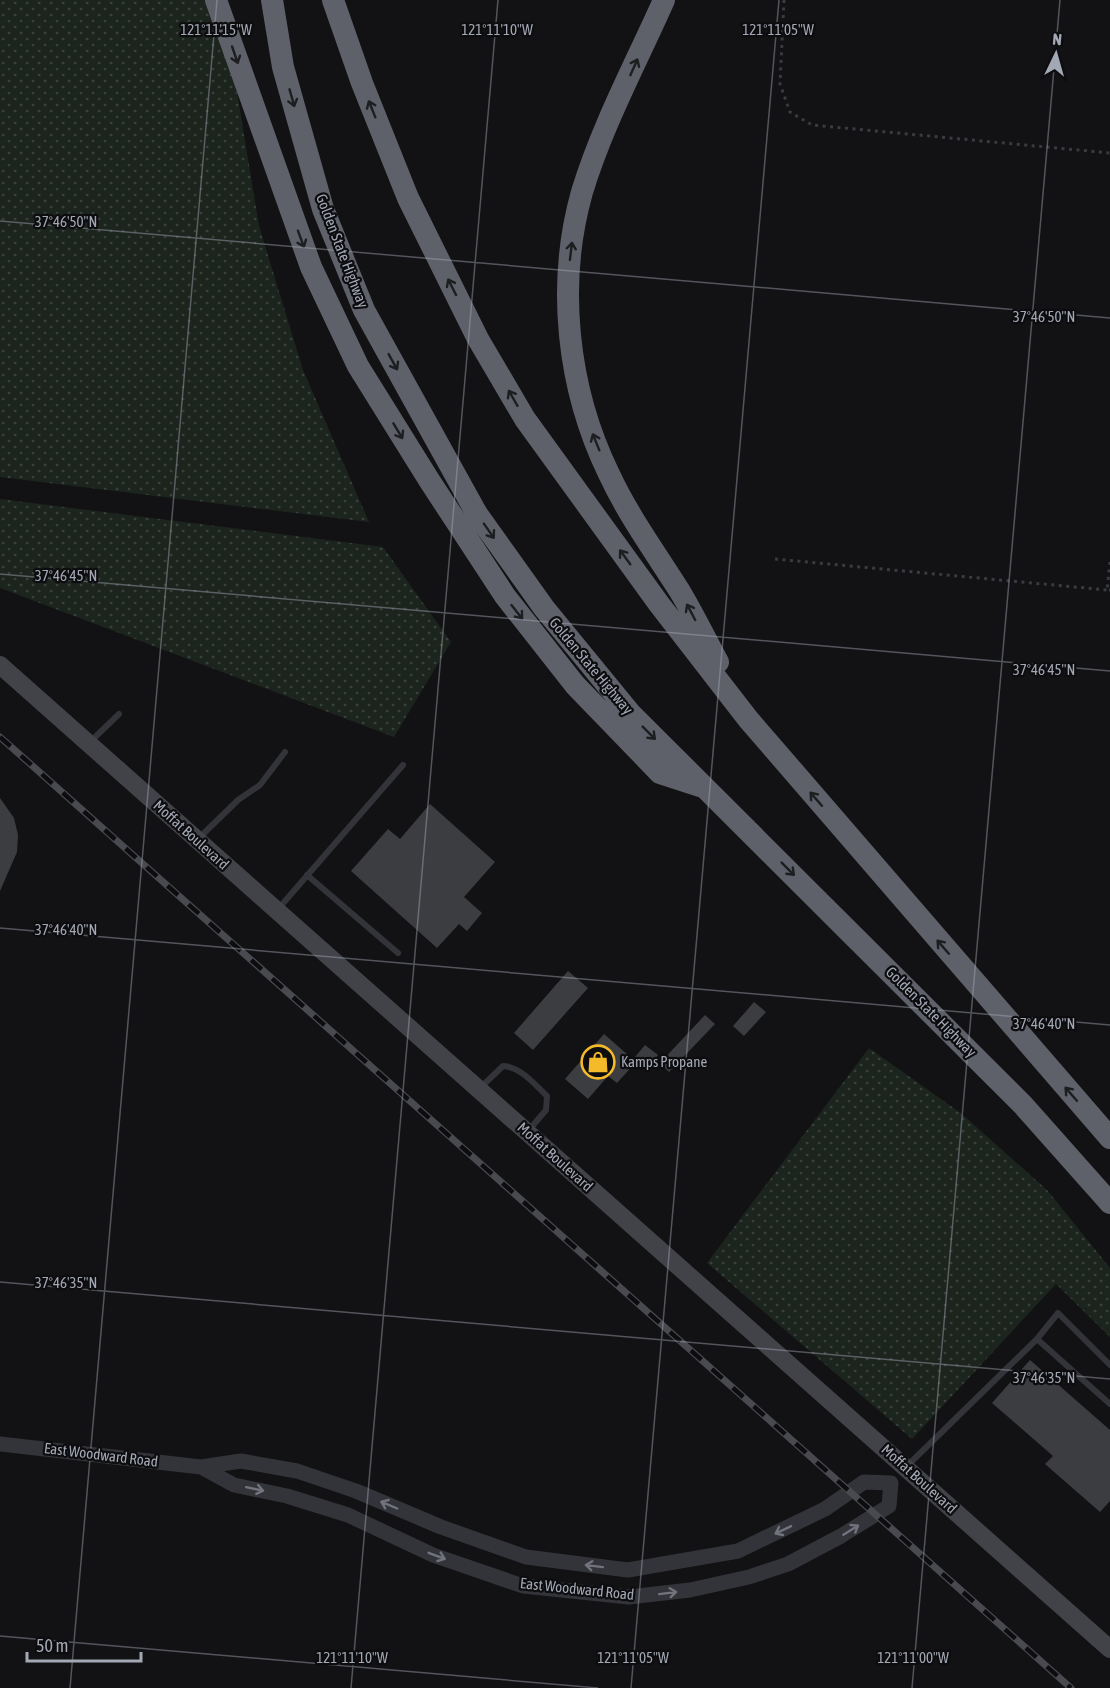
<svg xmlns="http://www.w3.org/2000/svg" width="1110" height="1688" viewBox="0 0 1110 1688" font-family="'Asap Condensed',sans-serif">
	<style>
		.grass { fill: url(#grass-dots) }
		.building { fill: #3c3d41 }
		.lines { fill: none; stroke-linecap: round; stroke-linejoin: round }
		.path { stroke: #393b40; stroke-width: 3; stroke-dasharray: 3 4.5; stroke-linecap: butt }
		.service { stroke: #333439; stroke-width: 6 }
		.tertiary { stroke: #333439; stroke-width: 15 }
		.secondary { stroke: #414349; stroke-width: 18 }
		.motorway { stroke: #5f616a; stroke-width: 22 }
		.rail-casing { stroke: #484a50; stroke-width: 7 }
		.rail { stroke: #0d0d0f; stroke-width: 4.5; stroke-dasharray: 14; stroke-linecap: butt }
		.oneway { stroke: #1d1e21 }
		.oneway2 { stroke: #71747d }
		.ticks { fill: none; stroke: #a3a8b5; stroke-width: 1.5; stroke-opacity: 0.45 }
		.labels { text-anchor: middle; stroke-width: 4.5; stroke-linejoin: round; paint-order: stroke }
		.street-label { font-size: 15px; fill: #a3a8b5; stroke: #0d0d0f }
		.poi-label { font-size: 15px; fill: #a3a8b5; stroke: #0d0d0f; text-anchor: start }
		.ticks-label { font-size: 15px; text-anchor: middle; fill: #a3a8b5; stroke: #0d0d0f; stroke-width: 4.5; stroke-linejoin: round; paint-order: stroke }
	</style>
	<defs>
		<pattern id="grass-dots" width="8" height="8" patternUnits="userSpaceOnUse" patternTransform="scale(1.5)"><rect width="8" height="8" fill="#1c241e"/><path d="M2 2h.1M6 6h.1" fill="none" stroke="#3a413c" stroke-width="1.8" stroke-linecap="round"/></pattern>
	</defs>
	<rect width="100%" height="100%" fill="#121214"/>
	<path class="grass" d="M0,0H222L259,226L303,370L369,522L0,477Z
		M0,499L383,547L451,642L394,737L0,588Z
		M869,1048L962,1114L1048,1191L1110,1268V1337L1056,1284L912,1439L707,1263Z"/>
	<path class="building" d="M0,798L14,818L18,835L17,852L0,891Z
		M430,804L495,862L464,897L482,913L467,931L459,924L437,948L351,871L388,829L400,839Z
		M568,971L588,988L533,1050L514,1033Z
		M754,1002L766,1012L744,1036L733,1026Z
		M705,1015L715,1024L669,1072L660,1063Z
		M604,1034L636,1062L617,1083L608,1076L588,1099L565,1079Z
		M645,1045L658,1055L648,1068L635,1057Z
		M1030,1360L1110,1430V1501L1100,1512L1045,1464L1053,1456L992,1403Z"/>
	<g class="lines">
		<path class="path" d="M784,0L780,84L790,112L812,125L1110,153
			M775,559L1107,590
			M1110,562L1107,590H1110"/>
		<path class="service" d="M89,743L119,714
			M198,839L238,800L260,785L285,752
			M307,875L398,953
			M279,908L403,765
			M479,1089L503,1066C521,1067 534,1084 547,1096L546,1110L529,1130
			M1037,1339L1110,1404
			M906,1467L1037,1339L1058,1313L1110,1365"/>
		<path class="tertiary" d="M0,1444L201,1467L241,1461L297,1471L356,1491L441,1527L526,1557L628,1570L738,1551L825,1509L864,1482L891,1483
			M201,1467L234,1485L287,1496L348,1515L433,1555L523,1586L629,1597L690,1590L749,1577L788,1564L841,1536L889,1506L891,1483"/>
		<path class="secondary" d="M0,665L1110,1649"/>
		<path class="motorway" d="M216,0L311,267L358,366L429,480L505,596L575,685L660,773L700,786
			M272,0L283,67L323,209L364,310L477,514L544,608L630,713L1023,1105L1110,1203
			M333,0L362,83L408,198L478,339L525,419L659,604L748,719L1110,1138
			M664,0C636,63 602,126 582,192C556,284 567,388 609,474C628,515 655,552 679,590C693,613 705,638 718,662"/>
		<defs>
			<path id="rail" d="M0,737L1071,1688"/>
		</defs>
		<use href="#rail" class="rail-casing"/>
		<use href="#rail" class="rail"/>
	</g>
	<defs><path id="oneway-shaft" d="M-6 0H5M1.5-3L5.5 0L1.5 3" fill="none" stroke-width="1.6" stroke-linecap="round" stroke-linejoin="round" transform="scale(1.5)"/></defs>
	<g class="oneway">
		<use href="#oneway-shaft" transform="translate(235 55) rotate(71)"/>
		<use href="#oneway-shaft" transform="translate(634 67) rotate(-66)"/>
		<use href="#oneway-shaft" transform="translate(292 98) rotate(74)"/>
		<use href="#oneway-shaft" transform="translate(372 109) rotate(-112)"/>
		<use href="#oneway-shaft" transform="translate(301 239) rotate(70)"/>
		<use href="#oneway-shaft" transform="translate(571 251) rotate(-83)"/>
		<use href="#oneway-shaft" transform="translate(452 287) rotate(-117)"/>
		<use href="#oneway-shaft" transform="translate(393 362) rotate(61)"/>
		<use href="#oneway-shaft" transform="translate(513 398) rotate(-120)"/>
		<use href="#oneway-shaft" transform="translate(398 431) rotate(59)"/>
		<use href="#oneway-shaft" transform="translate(596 442) rotate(-112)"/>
		<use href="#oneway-shaft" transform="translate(489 531) rotate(55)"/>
		<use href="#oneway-shaft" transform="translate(625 557) rotate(-126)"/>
		<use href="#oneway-shaft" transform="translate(517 612) rotate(52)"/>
		<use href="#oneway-shaft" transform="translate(691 612) rotate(-118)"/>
		<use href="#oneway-shaft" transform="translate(649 733) rotate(45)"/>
		<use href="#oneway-shaft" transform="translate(816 799) rotate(-131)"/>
		<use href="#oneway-shaft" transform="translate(788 869) rotate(45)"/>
		<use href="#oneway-shaft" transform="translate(943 947) rotate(-131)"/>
		<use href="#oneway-shaft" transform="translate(1071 1094) rotate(-131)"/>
	</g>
	<g class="oneway2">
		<use href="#oneway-shaft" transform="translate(255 1489) rotate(12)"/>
		<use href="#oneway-shaft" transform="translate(389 1505) rotate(-157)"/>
		<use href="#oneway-shaft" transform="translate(783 1530) rotate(154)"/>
		<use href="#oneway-shaft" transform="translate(851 1530) rotate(-32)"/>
		<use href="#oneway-shaft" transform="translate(437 1556) rotate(21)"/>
		<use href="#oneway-shaft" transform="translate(594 1566) rotate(-173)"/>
		<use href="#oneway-shaft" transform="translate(668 1593) rotate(-7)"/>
	</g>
	<path class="ticks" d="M0,221L1110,318M0,574L1110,671M0,928L1110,1025M0,1282L1110,1379M0,1636L598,1688M70,1688L217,0M351,1688L498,0M631,1688L779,0M912,1688L1060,0"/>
	<defs>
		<symbol id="shop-ring" viewBox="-11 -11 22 22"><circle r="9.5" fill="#0d0d0f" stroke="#f4ba29" stroke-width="1.5"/><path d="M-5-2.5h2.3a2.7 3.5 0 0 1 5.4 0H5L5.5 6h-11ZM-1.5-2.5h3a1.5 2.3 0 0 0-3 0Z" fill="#f4ba29"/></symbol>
	</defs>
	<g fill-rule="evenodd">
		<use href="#shop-ring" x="579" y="1043" width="38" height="38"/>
	</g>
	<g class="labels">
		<g class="street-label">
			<text transform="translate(342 251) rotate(69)" y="5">Golden State Highway</text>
			<text transform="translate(591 666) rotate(50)" y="5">Golden State Highway</text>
			<text transform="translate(191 835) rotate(42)" y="5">Moffat Boulevard</text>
			<text transform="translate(931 1012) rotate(45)" y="5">Golden State Highway</text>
			<text transform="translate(555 1157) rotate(42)" y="5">Moffat Boulevard</text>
			<text transform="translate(101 1455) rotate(7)" y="5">East Woodward Road</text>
			<text transform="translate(919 1479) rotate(42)" y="5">Moffat Boulevard</text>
			<text transform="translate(577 1589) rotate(6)" y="5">East Woodward Road</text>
		</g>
		<g class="poi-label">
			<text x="621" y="1067">Kamps Propane</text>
		</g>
	</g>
	<g class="ticks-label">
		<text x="216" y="35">121°11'15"W</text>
		<text x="497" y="35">121°11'10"W</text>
		<text x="778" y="35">121°11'05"W</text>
		<text x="66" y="227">37°46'50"N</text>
		<text x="1044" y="322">37°46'50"N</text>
		<text x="66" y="581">37°46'45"N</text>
		<text x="1044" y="675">37°46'45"N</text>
		<text x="66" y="935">37°46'40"N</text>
		<text x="1044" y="1029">37°46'40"N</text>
		<text x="66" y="1288">37°46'35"N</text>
		<text x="1044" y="1383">37°46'35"N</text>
		<text x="352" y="1663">121°11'10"W</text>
		<text x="633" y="1663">121°11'05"W</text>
		<text x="913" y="1663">121°11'00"W</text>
	</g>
	<g transform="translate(1056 54) rotate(5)" stroke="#0d0d0f" stroke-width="4.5" paint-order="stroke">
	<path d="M0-4.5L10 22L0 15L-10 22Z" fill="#a3a8b5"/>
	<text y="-9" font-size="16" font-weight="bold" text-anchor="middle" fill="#a3a8b5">N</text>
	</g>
	<path d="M27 1652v9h114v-9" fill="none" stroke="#a3a8b5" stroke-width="3"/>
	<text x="36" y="1652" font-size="18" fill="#a3a8b5" stroke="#0d0d0f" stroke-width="4.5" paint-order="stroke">50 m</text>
</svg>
